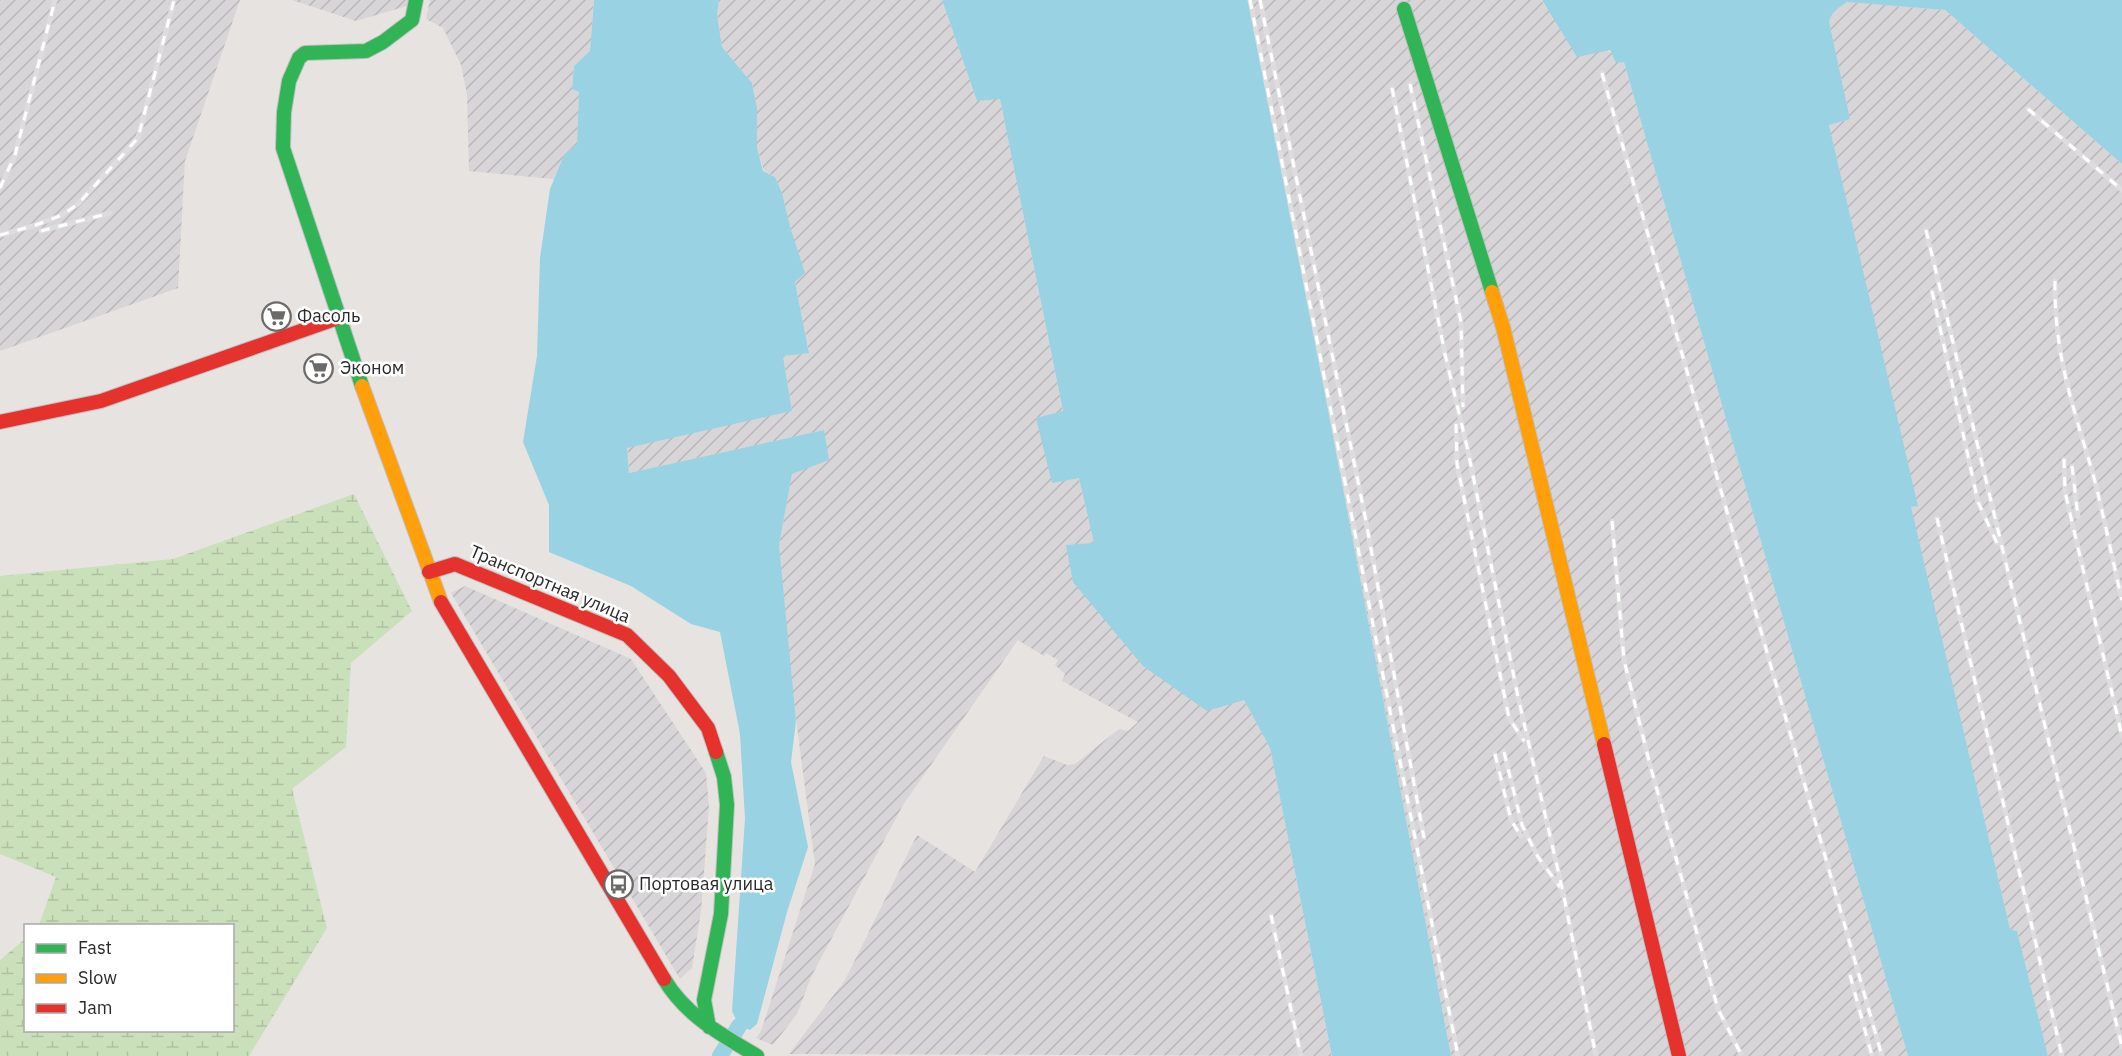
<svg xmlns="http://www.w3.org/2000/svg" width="2122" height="1056" viewBox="0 0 2122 1056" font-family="'IBM Plex Sans',sans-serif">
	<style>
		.industrial { fill: url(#industrial-furrows) }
		.wetland { fill: url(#wetland-marsh) }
		.water { fill: #99d2e3 }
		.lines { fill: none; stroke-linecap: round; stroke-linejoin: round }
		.river { stroke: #99d2e3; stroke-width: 16 }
		.fast-casing { stroke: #c1c0c1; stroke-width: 16 }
		.slow-casing { stroke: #c1c0c1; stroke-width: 16 }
		.jam-casing { stroke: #c1c0c1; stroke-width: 16 }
		.fast { stroke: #30b455; stroke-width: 14 }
		.slow { stroke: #ff9f0a; stroke-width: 14 }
		.jam { stroke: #e5322d; stroke-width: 14 }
		.rail-casing { stroke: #ddddde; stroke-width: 5 }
		.rail { stroke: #fff; stroke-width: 3; stroke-dasharray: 9; stroke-linecap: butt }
		.labels { text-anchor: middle; stroke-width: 5; stroke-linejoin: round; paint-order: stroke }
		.poi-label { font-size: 18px; fill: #292929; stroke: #fff; text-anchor: start }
		.street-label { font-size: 18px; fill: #292929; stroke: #fff }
	</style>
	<defs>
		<pattern id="industrial-furrows" width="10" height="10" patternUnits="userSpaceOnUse" patternTransform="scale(1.5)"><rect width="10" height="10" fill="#d7d5d7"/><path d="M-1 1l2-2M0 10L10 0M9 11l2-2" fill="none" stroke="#b9b7b9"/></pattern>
		<pattern id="wetland-marsh" width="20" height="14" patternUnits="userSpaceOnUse" patternTransform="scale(1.5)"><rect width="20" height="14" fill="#cae0bb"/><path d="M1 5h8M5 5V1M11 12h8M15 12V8" fill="none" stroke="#aec0a1"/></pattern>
	</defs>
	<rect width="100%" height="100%" fill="#e6e3e0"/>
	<path class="industrial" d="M0,0H240L185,161L178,288L0,351Z
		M292,0H408L407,6L356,21Z
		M430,0H594L590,52L574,66L572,89L579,92L577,144L564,155L554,179L469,171L467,94L461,65L443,28L426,19Z
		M719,0H942L977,101L1000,98L1063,412L1036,418L1079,478L1094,543L1244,700L1270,748L1332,1056L789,1054L845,980L917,835L975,872L1044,756L1067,765L1075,764L1119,729L1128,731L1138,722L1062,681L1065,674L1055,665L1058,660L1046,653L1044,656L1018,640L903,805L812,975L797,1014L773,1045L756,1038L761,1031L815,864L788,658L779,545L792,474L824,430L629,473L627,447L792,411L783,356L809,352L795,282L791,230L782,193L775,177L764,171L757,148V108L752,83L722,47L717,15Z
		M1250,0H1541L1547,8L1624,62L1908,1056H1451Z
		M1847,2L1945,10L2122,164V1056H2048L2017,931L2010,929L1910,506H1917L1829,125L1850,119L1829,21L1834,11Z
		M465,586L631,659L706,773L709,806L701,911L692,968L680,979L451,593Z"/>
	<path class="wetland" d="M354,494L412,611L351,663L346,747L292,789L327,928L249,1056H0V960L25,939L26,1030H232V926L39,925L56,877L0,854V576L173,559Z"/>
	<path class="water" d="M594,0H719L717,15L722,47L752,83L757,108V148L763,171L775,177L782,193L791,230L805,273L795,282L809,353L783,356L792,411L627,448L629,473L824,430L829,460L792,474L779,545L796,721L791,762L808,847L787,912L757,1024L750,1030L739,1026L732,1011L745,819L740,734L720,632L691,624L631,586L549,552V505L523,442L537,356L540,258L550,189L564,155L577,144L579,92L572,89L574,66L590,51Z
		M942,0H1250L1451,1056H1332L1270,748L1244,700L1207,711L1143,666L1073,582L1066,545L1094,543L1079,478L1052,483L1036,418L1063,411L1000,99L977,101Z
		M1542,0H2122V164L1945,10L1847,2L1834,11L1829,21L1850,119L1829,125L1918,506L1911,507L2010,929L2017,931L2048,1056H1908L1624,62L1616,63L1610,50L1577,57Z"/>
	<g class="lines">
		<path class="river" d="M734,1034L739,1026
			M720,1056L725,1048"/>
		<defs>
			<path id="fast" d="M1404,9L1492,292
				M362,386L283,148L284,112L289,81L299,58L305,53L366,51L383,42L412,20L416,0
				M664,979C686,1016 722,1035 757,1056
				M709,1027L704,1000L721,914L727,805L724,777L716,752"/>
			<path id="slow" d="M1492,292L1503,327L1604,744
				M362,386L441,602"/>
			<path id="jam" d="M0,422L101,401L338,318
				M429,572L455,564L627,635L669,676L708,728L716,752
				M441,602L664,979
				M1604,744L1679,1056"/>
		</defs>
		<use href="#fast" class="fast-casing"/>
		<use href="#slow" class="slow-casing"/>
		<use href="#jam" class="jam-casing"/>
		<use href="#fast" class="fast"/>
		<use href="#slow" class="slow"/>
		<use href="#jam" class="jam"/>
		<defs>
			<path id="rail" d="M1250,0L1458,1056
				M1260,0L1365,516L1424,838
				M1602,73L1882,1056
				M1410,84L1461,322L1463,407
				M1392,88L1445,354L1468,451L1518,697L1563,892L1596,1056
				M2028,109L2122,190
				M0,188L15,155L55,0
				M1926,230L2122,1047
				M41,231L110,213
				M0,235L36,225L62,215L78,204L138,138L174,0
				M2055,281C2054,355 2073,406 2093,474C2104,516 2112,558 2122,600
				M1932,291L1978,502L1997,543
				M1456,424L1457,464L1509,718L1524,741
				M2064,459L2065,492L2122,736
				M2072,466L2078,517
				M1937,518L2062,1056
				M1612,521L1624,660L1649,761L1718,1009L1742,1056
				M1504,752L1522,825L1538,857L1560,887
				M1495,754L1511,820L1521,836
				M1271,915L1301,1056
				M1850,975L1872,1056"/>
		</defs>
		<use href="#rail" class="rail-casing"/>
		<use href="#rail" class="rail"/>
	</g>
	<defs>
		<symbol id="supermarket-ring" viewBox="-11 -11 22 22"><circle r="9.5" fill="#fff" stroke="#6b6a69" stroke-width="1.5"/><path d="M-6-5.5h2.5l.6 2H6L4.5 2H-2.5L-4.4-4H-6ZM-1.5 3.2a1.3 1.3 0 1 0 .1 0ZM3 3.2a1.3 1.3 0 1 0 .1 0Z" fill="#6b6a69"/></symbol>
		<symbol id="bus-ring" viewBox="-11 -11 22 22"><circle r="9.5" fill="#fff" stroke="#6b6a69" stroke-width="1.5"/><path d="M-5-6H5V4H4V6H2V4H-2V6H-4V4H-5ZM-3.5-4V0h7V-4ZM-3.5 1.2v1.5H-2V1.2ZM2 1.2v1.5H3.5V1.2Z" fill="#6b6a69"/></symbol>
	</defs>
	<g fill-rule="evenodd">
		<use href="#supermarket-ring" x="260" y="300" width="33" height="33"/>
		<use href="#supermarket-ring" x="302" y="352" width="33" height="33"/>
		<use href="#bus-ring" x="602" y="868" width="33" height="33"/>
	</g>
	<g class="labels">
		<g class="poi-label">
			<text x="297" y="322">Фасоль</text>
			<text x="340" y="374">Эконом</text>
			<text x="639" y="890">Портовая улица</text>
		</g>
		<g class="street-label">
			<text transform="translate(550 584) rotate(23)" y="6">Транспортная улица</text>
		</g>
	</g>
	<rect x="24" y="924" width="210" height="108" fill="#ffffff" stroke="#a9a9a9" stroke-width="1.5"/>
	<rect x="36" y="944" width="30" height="9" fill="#30b455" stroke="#a9a9a9" stroke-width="1.5"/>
	<text x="78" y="954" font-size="18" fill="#292929">Fast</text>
	<rect x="36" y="974" width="30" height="9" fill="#ff9f0a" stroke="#a9a9a9" stroke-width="1.5"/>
	<text x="78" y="984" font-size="18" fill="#292929">Slow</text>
	<rect x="36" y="1004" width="30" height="9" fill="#e5322d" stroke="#a9a9a9" stroke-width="1.5"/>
	<text x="78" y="1014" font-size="18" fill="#292929">Jam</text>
</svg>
